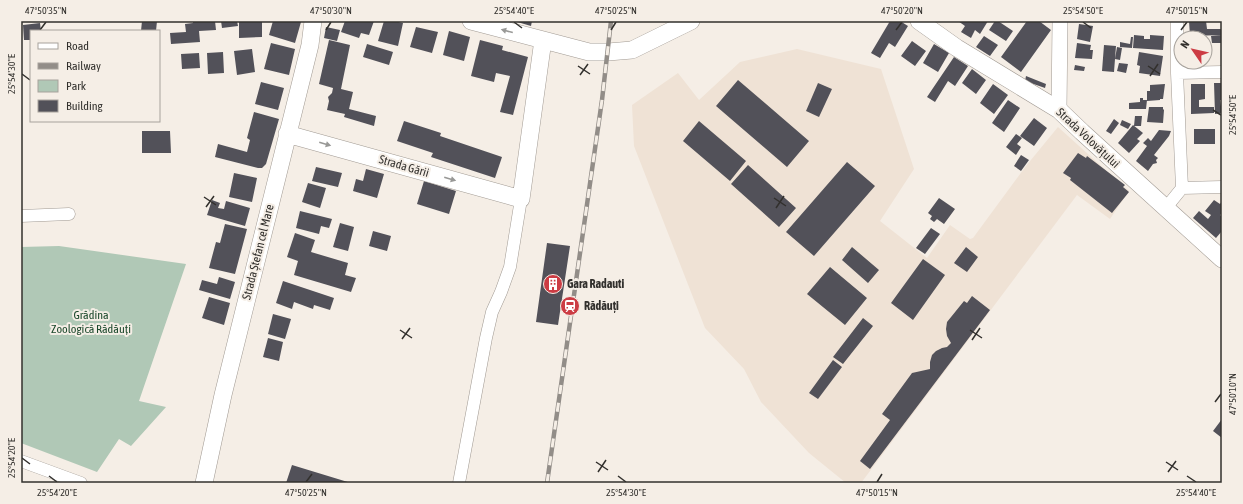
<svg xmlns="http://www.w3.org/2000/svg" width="1243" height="504" viewBox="0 0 1243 504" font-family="'Asap Condensed',sans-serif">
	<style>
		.built { fill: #efe2d5 }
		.green { fill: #b0c8b6 }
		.building { fill: #525159 }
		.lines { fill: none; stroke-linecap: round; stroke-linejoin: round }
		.minor-casing { stroke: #a19a93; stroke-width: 13 }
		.tertiary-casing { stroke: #a19a93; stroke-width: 16 }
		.secondary-casing { stroke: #a19a93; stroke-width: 18 }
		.minor { stroke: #fff; stroke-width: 12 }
		.tertiary { stroke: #fff; stroke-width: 15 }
		.secondary { stroke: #fff; stroke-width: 17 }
		.rail-casing { stroke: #928d88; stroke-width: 4.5 }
		.rail { stroke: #f5eee6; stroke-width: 3; stroke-dasharray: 9; stroke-linecap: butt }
		.oneway { fill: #989896 }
		.ticks { fill: none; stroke: #32302d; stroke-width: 1.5 }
		.labels { text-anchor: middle; stroke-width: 4; stroke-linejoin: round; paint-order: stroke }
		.street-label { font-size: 12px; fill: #32302d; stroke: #f5eee6 }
		.poi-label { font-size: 12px; font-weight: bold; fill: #32302d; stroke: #f5eee6; text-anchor: start }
		.park-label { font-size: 12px; fill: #1b482b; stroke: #f5eee6 }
		.neatline { fill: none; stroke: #32302d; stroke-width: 1.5 }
		.ticks-label { font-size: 10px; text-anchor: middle; fill: #32302d }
	</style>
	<rect width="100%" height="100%" fill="#f5eee6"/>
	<path class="built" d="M797,49L881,69L914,169L880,221L927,258L950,225L970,239L973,238L1026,166L1058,127L1129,191L1110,219L1077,195L861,483H846L809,453L761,402L744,369L705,328L634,146L632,105L678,73L699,100L740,62Z"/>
	<path class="green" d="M59,246L186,264L139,401L166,407L131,446L119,439L97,472L21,443V247Z"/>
	<path class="building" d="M142,21H157L156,31H141Z
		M193,21H215L216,30L199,31L200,42L171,44L170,33L186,32L185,24L193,23Z
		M221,21H237L238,26L222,28Z
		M239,21H262V37L239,38Z
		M273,21L301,22L295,43L269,35Z
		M345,21H374L369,35L361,33L359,38L341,32Z
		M384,21H394L403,23L398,46L378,41Z
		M514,21H532L531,26Z
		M890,21H900L908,26L895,47L889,43L880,58L871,53Z
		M958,21H988L980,34L975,30L971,38L961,32L965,26Z
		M995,21H998L1013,31L1006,41L989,30Z
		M1027,21H1039L1051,30L1021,72L1001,57Z
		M1189,21H1206L1207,29H1222V35L1190,36Z
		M40,23L41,31H31V40H24L23,25Z
		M1079,24L1093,26L1090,42L1077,39Z
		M326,27L340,30L337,41L324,38Z
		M416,27L438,32L432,53L410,47Z
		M449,31L470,37L464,61L443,55Z
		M1134,35L1144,36V39H1150V35L1164,36L1163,50L1133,48Z
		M1222,35V43H1212L1211,36Z
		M984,36L998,45L990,56L976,47Z
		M1131,37H1133L1132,48L1120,47V42L1130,44Z
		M329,40L350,45L341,89L353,92L349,109L376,116L374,126L344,117L345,114L327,110L329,101L328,97L332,93L333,88L319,84Z
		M480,40L503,46L502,50L528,57L513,115L500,112L510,76L496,73L494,82L471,76Z
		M912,41L926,51L915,66L901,56Z
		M271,43L295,49L289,75L264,69Z
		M1077,43L1091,45L1090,50H1093L1092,59L1075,58Z
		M367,44L393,52L389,65L363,57Z
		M934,44L949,53L938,72L923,63Z
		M1104,45L1116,46L1114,72L1102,71Z
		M1205,46H1207V50H1211V54H1207V59H1205Z
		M1117,47L1122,48L1120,60L1115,59Z
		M252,49L255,72L237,75L234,51Z
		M223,52L224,73L208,74L207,53Z
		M1139,52L1163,56L1160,76L1139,73L1140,66L1137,65Z
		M199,53L200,68L182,69L181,54Z
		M954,57L968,66L955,86L948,81L935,102L927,97Z
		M1119,63L1128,64L1126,73L1117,71Z
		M1075,65L1085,67L1084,71L1074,70Z
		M972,69L986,80L976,94L962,83Z
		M1026,76L1046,84L1045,88L1025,81Z
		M738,80L809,141L787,167L716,106Z
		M261,82L284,88L278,110L255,104Z
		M818,83L832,89L819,117L806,111Z
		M1214,83H1222V100H1220L1222,113L1215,114Z
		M993,84L1008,95L994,114L980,103Z
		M1165,84L1163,99H1160V100L1147,101V91H1150V85Z
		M1191,84H1205V99L1199,100V107H1214V113L1191,114Z
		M1140,98H1143V100H1147L1146,109H1129V103L1140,102Z
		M1008,100L1020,108L1004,132L992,123Z
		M1149,107H1163V109L1164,110L1163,123L1147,122Z
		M254,112L279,119L266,164L262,168H258L215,157L218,144L247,152L250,140L247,138Z
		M1135,116H1142L1141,126H1134Z
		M1034,118L1047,128L1034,146L1020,136Z
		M1114,119L1119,123L1111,134L1106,131Z
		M1122,120L1131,124L1128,129L1120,125Z
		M404,121L441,133L440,136L502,157L495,178L431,157L433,153L397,141Z
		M699,121L746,161L730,181L683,141Z
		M1133,125L1143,133L1137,139L1140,141L1129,153L1118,143Z
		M1194,129H1215V144H1194Z
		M1159,130L1171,131L1169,136L1154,155L1158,158L1156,160L1157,163L1153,164L1148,171L1136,161L1147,146L1143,143L1148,138L1151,141Z
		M142,131H170L171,153H142Z
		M1016,134L1022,138L1017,144L1021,147L1016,155L1006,147Z
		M1078,153L1086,158L1087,156L1125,185L1123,187L1129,192L1112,213L1070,180L1071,178L1063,173Z
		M1021,155L1029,160L1021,171L1014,166Z
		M847,162L875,186L814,256L786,232Z
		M748,165L796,208L779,227L731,184Z
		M316,167L342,173L338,187L312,181Z
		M366,169L384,174L377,198L353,191L356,179L363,181Z
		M234,173L257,178L252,202L229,197Z
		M424,181L456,191L449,214L417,204Z
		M308,183L326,188L320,208L302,202Z
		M939,198L955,209L944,224L937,219L934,222L930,219L932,216L928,213Z
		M212,200L220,203L218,208L224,209L226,201L250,208L245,226L207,215Z
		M1214,200L1220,204L1222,201V213L1220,215L1222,217V231L1216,238L1193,218L1199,211L1208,219L1211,215L1205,211Z
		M300,211L332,219L329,228L321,226L319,234L296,228Z
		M340,223L354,227L348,251L333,247Z
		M225,224L247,229L235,274L209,268L216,242L220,243Z
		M931,228L940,234L925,254L916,248Z
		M373,231L391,236L387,251L369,246Z
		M295,233L315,240L311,252L348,263L345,275L356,278L351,292L294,275L298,261L287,257Z
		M547,243L570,246L558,325L536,322Z
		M852,247L879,270L868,283L842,260Z
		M966,247L978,257L967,272L954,263Z
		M923,259L945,275L913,320L891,303Z
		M830,267L867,298L845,325L807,294Z
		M219,277L235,282L230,299L199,290L202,280L217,284Z
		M283,281L334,298L330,310L314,305L313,309L294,302L292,309L276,303Z
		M972,296L990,310L870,469L860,461L890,420L882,414L912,373L930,369V362L932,355L936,351L942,348L947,347L951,343L947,336L946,329L947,322L964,301L967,303Z
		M209,297L230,303L224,325L202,318Z
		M273,314L291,319L285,339L268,334Z
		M863,318L873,326L843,364L833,357Z
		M268,338L283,342L279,361L263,357Z
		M833,360L842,367L818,399L809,393Z
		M1222,419V438L1213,431Z
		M292,465L351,483H286Z"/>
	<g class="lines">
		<defs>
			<path id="minor" d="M1177,73L1222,72
				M1182,188L1222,187
				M1165,209L1182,188L1177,73V21
				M21,216L69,214
				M21,461L81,483
				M459,483L486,338L492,312L501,292L510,267L521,199"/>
			<path id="tertiary" d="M1059,110L1060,21"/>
			<path id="secondary" d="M471,21L589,52H608L632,50L691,21
				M919,21L957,48L1059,110L1082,132L1222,259
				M287,134L521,199L543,40
				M204,483L223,395L310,45L313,21"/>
		</defs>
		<use href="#minor" class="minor-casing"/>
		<use href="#tertiary" class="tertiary-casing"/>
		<use href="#secondary" class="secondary-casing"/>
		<use href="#minor" class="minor"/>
		<use href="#tertiary" class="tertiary"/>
		<use href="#secondary" class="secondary"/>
		<defs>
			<path id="rail" d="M547,483L602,100L611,21"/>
		</defs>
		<use href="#rail" class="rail-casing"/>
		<use href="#rail" class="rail"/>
	</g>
	<defs><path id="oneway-solid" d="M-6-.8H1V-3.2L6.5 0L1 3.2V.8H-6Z"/></defs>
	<g class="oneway">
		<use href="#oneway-solid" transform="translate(507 31) rotate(-165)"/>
		<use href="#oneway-solid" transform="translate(325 144) rotate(16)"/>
		<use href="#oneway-solid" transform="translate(450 179) rotate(16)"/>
	</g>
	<path class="ticks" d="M514,22L522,28M1083,22L1091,28M40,30L46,22M326,30L331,22M611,30L616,22M896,30L902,22M1181,30L1187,22M578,66L590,74M1148,66L1160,74M22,74L30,80M580,75L588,64M1150,76L1158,64M1213,110L1221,115M204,197L216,205M774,198L786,206M206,207L214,196M776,208L784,196M400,330L412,338M970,330L982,338M402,339L410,328M972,340L980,328M1215,402L1221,394M22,458L30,464M596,462L608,470M1166,462L1178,470M598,472L606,460M1168,472L1176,461M49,476L57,482M618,476L626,482M1187,476L1196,482M306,482L312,474M877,482L882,474"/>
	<defs>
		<symbol id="building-disc" viewBox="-11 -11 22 22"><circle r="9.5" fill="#cc3c44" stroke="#f5eee6"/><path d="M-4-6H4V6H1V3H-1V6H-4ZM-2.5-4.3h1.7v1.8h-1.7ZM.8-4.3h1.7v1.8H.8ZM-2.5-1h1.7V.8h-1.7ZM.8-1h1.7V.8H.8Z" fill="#fff"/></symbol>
		<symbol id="station-disc" viewBox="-11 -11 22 22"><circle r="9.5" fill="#cc3c44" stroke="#f5eee6"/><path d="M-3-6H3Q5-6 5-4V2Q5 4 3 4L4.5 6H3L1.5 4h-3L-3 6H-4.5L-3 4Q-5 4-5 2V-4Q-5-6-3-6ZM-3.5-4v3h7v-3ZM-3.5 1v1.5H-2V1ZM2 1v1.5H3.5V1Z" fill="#fff"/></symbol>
	</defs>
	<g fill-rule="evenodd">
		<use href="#building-disc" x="542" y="273" width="22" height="22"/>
		<use href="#station-disc" x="559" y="295" width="22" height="22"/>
	</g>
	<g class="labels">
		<g class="street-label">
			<text transform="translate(1088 138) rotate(43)" y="4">Strada Volovățului</text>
			<text transform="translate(404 166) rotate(16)" y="4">Strada Gării</text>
			<text transform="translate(258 252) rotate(-76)" y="4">Strada Ștefan cel Mare</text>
		</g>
		<g class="poi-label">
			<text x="567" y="288">Gara Radauti</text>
			<text x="584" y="310">Rădăuți</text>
		</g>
		<g class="park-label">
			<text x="91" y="319">Grădina<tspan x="91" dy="14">Zoologică Rădăuți</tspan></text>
		</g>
	</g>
	<rect width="1243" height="504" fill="none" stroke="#f5eee6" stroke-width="44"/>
	<rect x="30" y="30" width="130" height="92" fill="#f5eee6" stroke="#a7a29c"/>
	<rect x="38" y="43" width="20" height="6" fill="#ffffff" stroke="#a7a29c"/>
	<text x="66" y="50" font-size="12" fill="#32302d">Road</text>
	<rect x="38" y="63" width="20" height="6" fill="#928d88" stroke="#a7a29c"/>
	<text x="66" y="70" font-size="12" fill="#32302d">Railway</text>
	<rect x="38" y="80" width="20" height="12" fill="#b0c8b6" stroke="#a7a29c"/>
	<text x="66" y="90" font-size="12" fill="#32302d">Park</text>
	<rect x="38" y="100" width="20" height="12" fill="#525159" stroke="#a7a29c"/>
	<text x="66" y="110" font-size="12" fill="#32302d">Building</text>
	<g transform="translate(1193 50) rotate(304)"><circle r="19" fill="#f5eee6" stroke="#a7a29c"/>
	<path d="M0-3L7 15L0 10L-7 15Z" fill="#cc3c44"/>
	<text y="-6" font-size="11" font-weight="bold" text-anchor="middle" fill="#32302d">N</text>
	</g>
	<rect x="22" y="22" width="1199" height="460" class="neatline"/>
	<g class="ticks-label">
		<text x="46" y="14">47°50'35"N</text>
		<text x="331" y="14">47°50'30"N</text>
		<text x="514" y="14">25°54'40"E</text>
		<text x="616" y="14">47°50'25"N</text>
		<text x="902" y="14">47°50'20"N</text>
		<text x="1083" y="14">25°54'50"E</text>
		<text x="1187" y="14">47°50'15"N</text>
		<text transform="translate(11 74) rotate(-90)" y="4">25°54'30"E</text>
		<text transform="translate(1232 115) rotate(-90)" y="4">25°54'50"E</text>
		<text transform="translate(1232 394) rotate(-90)" y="4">47°50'10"N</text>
		<text transform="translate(11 458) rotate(-90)" y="4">25°54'20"E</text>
		<text x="57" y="496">25°54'20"E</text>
		<text x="306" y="496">47°50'25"N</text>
		<text x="626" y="496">25°54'30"E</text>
		<text x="877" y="496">47°50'15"N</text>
		<text x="1196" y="496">25°54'40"E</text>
	</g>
</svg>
